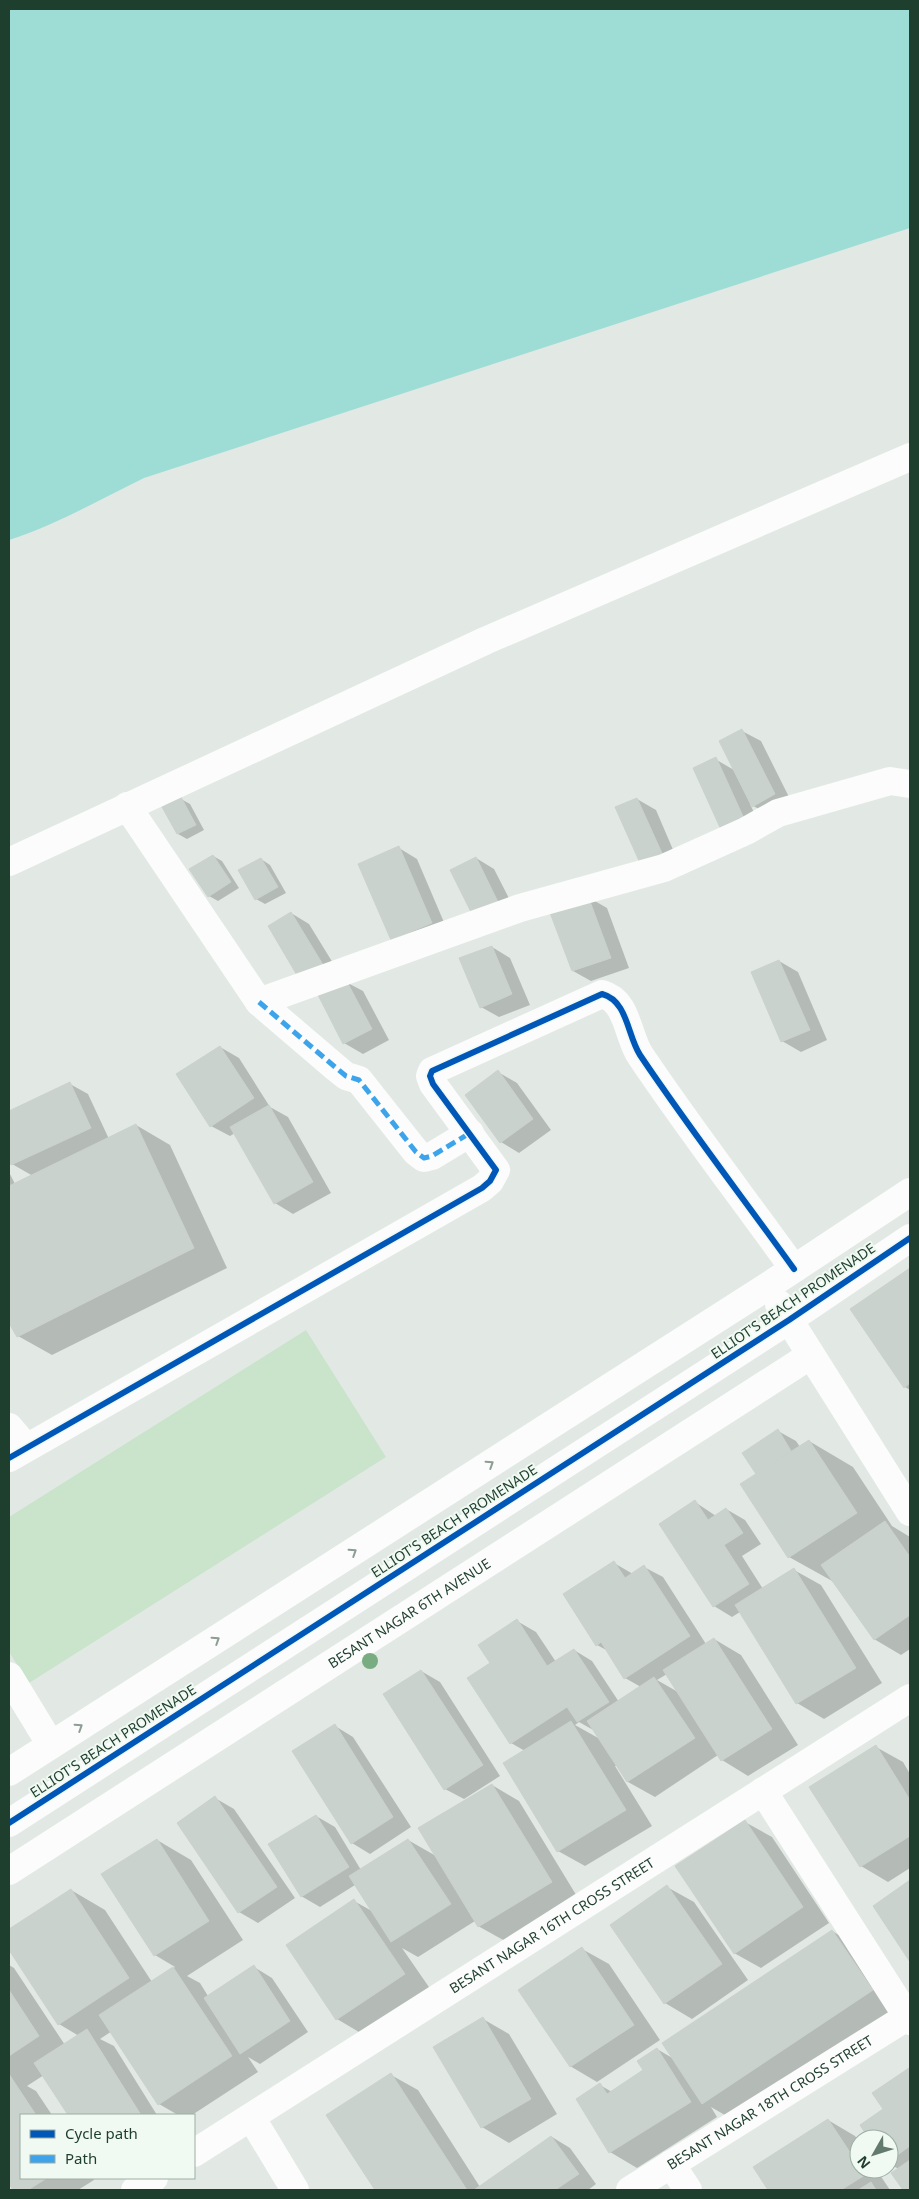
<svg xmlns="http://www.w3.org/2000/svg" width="919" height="2199" viewBox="0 0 919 2199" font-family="'Noto Sans',sans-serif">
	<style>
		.green { fill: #c9e4cb }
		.water { fill: #9eddd6 }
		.shadow { fill: #0003; fill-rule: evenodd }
		.building { fill: #cad2cd; stroke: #cbd2cd }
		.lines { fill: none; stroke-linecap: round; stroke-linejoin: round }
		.minor { stroke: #fbfcfb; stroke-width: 28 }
		.quiet { stroke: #3da4eb; stroke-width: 5; stroke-dasharray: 10 5; stroke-linecap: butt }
		.cycleway-casing { stroke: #f0f9f2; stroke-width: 9 }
		.cycleway { stroke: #0057b8; stroke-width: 6 }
		.tree { fill: #7aac81 }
		.oneway { stroke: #8c9d94 }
		.labels { text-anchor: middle; stroke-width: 4; stroke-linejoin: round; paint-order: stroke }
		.street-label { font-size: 14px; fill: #1e3e2e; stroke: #f0f9f2 }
	</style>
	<rect width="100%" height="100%" fill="#e2e9e4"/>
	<path class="green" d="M306,1330L386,1457L29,1683L9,1652V1517Z"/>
	<path class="water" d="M9,9H910V228L144,478C99,500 56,525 9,540Z"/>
	<path class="shadow" d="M742,731L761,741L793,805L771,816L750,804L764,834L743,844L715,759L734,770Z
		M181,799L190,804L204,830L187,839L178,834Z
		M637,799L656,810L683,873L663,882Z
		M399,848L417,859L449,934L392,939Z
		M213,856L222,861L239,888L218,901L209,896Z
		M476,858L494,869L516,912L492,924Z
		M261,859L270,865L286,893L265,904L256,899Z
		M588,897L607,908L629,968L591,981L573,971Z
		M291,913L309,924L344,981L363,991L389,1040L363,1054L344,1043Z
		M492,947L510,958L530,1005L499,1017L481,1007Z
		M779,961L798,972L827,1040L801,1052L782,1041Z
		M220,1047L239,1058L270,1107L288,1117L331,1193L293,1214L275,1203L235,1133L230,1136L211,1126Z
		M498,1072L517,1083L551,1130L519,1153L501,1142Z
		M70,1084L88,1094L109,1139L136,1125L170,1145L227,1268L52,1355L18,1336L9,1321V1172L15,1184L33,1176L12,1164L9,1157V1112Z
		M910,1270V1390L905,1387L852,1309Z
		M778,1431L796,1441L800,1447L809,1441L853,1467L892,1526L910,1537V1649L901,1655L874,1639L834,1582L789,1557L758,1474Z
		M695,1502L716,1516L726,1509L745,1520L761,1544L742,1556L763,1589L794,1570L821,1585L882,1683L824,1719L797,1703L740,1612L732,1617L714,1606Z
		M614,1563L633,1574L644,1567L663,1577L706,1644L714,1639L741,1655L798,1745L748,1776L722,1760L718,1755L655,1797L628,1782L617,1765L615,1766L652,1826L585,1866L558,1851L525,1751L511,1743L492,1664L517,1621L536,1632L556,1662L574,1650L592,1661L619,1702L641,1687L625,1678L608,1651L597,1645ZM667,1674L678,1692L657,1680ZM579,1722L595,1731L600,1739L575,1725Z
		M421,1671L440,1682L500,1776L464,1799L445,1789Z
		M335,1726L353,1737L411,1827L370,1854L352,1843Z
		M876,1747L903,1762L910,1774V1868L888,1882L861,1866Z
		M492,1785L519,1801L578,1898L505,1941L478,1926L475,1921L418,1957L402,1948L431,1990L364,2035L337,2019L354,1901L372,1911L355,1885L320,1907L301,1896L316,1816L335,1827L361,1870L408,1840L436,1856Z
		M215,1798L234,1809L295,1898L258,1923L239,1912Z
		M745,1822L772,1837L829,1923L761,1968L734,1953Z
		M157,1840L191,1860L243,1940L187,1976L200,1983L208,1996L254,1967L272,1978L308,2032L260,2064L248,2057L258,2072L192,2115H178L159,2104L112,2031L100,2039L114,2046L157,2115H69L44,2075L27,2086L36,2091L52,2115H21V2178H93L94,2180L78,2190H14L9,2182V1965L14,1968L65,2045L79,2036L59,2024L9,1948V1931L71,1890L105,1910L152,1982L175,1967L155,1955Z
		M910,1882V1960L874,1906Z
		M667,1887L694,1902L748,1980L692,2019L665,2003L612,1925Z
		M832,1931L859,1947L899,2006L730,2118L711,2107L717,2117L637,2168L610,2152L600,2085L612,2092L645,2071L657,2049L674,2059Z
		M582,1949L609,1964L660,2040L597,2082L570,2066Z
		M483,2019L509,2034L557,2114L509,2143L482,2127L435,2047Z
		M909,2069L910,2190H905L893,2173L899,2169L889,2164V2139H871Z
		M391,2075L418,2090L480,2187L552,2137L570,2148L596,2184L588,2190H377L328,2115Z
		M828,2120L855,2136L859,2142V2169H876L890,2190H769L755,2168Z"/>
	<path class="building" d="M742,729L775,794L752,807L719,741Z
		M716,757L746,823L723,834L693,768Z
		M181,797L196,825L177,834L162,807Z
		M637,798L666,862L644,872L615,807Z
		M399,846L432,923L391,940L358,864Z
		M213,855L231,882L208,897L189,869Z
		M476,857L498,902L472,914L450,870Z
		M261,858L278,887L255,900L238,870Z
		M588,896L611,958L572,971L549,910Z
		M291,912L325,968L301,982L268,926Z
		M492,946L512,994L480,1008L459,958Z
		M779,960L810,1030L781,1042L751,972Z
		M345,978L372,1029L343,1044L317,993Z
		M220,1046L254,1098L210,1127L176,1074Z
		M498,1070L533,1119L500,1143L465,1095Z
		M70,1082L91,1128L11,1165L9,1160V1111Z
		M269,1105L313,1182L274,1204L230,1127Z
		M136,1124L194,1248L17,1337L9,1323V1186Z
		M910,1268V1383L904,1388L850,1309Z
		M778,1429L791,1451L756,1474L742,1453Z
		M809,1440L857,1513L788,1558L740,1484Z
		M695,1500L708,1520L726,1508L743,1533L724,1545L749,1584L713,1607L659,1524Z
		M885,1521L910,1557V1615L874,1640L821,1565Z
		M614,1561L625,1578L644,1565L690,1636L624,1679L601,1642L596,1646L563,1594Z
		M794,1568L856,1668L796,1704L735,1605Z
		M517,1619L547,1666L574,1649L609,1702L577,1722L567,1707L510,1744L467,1678L490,1663L478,1645Z
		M714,1638L772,1729L721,1761L663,1670Z
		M421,1670L483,1765L444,1790L383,1694Z
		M654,1677L695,1738L627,1782L587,1721Z
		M571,1721L626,1810L557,1852L503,1763Z
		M335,1724L393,1817L351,1844L292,1751Z
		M876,1745L910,1800V1836L860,1867L809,1787Z
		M492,1784L552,1882L478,1927L418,1828Z
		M215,1796L277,1887L238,1913L177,1823Z
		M316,1815L349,1867L301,1897L268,1844Z
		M745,1820L803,1907L734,1954L675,1866Z
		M157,1839L209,1921L154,1956L101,1874Z
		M408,1839L451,1904L391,1942L349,1876Z
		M910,1880V1962L873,1906Z
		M667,1885L722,1964L664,2004L610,1925Z
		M71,1889L129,1978L58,2025L9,1950V1929Z
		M354,1899L405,1974L336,2020L286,1945Z
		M832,1930L873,1990L702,2104L662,2043Z
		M582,1947L634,2025L570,2067L518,1990Z
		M254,1965L290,2021L240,2054L204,1998Z
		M173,1967L232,2056L158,2105L99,2015Z
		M9,1990L39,2036L9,2056Z
		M483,2017L531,2099L481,2128L433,2047Z
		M87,2029L141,2115H68L34,2063Z
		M657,2048L691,2102L609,2153L576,2099L600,2083L607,2094L643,2070L637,2061Z
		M909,2068L910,2146L889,2161V2139H869L860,2125L883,2109L872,2093Z
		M391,2073L467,2190H375L326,2115Z
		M9,2074L36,2115H21V2178H47L28,2190H13L9,2184Z
		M828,2119L865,2175L841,2190H768L753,2167Z
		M551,2136L579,2174L555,2190H474Z
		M910,2160V2190H903L891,2173Z
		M871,2182L876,2190H858Z"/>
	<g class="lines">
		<g class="minor">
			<path d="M127,806L259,1002L520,908L664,868L746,831L778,813L890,781L910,784"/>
			<path d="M9,862L487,640L910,457"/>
			<path d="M259,1002L335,1067L346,1076L359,1080L416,1152L424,1158L432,1156L470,1133"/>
			<path d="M779,1304L910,1512"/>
			<path d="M9,1427L26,1447"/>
			<path d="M9,1458L482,1188L490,1181L496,1170L433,1084L430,1076L432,1071L602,994C628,1001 627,1035 640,1055C689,1128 743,1198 794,1269"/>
			<path d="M9,1676L51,1745"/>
			<path d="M9,1772L768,1286L910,1192"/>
			<path d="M763,1791L910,2021"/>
			<path d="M9,1823L789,1320L910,1238"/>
			<path id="s1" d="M9,1871L811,1355"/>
			<path d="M251,2117L295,2190"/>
			<path id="s2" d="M194,2153L910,1698"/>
			<path d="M671,2164L688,2190"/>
			<path d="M135,2190L154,2178"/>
			<path id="s3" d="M630,2190L910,2015"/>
		</g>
		<path class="quiet" d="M259,1002L335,1067L346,1076L359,1080L416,1152L424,1158L432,1156L470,1133"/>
		<defs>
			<path id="cycleway" d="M9,1458L482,1188L490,1181L496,1170L433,1084L430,1076L432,1071L602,994C628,1001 627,1035 640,1055C689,1128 743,1198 794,1269
				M9,1823L789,1320L910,1238"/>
		</defs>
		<use href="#cycleway" class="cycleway-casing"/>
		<use href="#cycleway" class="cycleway"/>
	</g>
	<circle class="tree" cx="370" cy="1661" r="8"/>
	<defs><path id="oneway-chevron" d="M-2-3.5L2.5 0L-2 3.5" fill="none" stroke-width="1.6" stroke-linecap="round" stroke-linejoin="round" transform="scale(1.25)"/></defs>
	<g class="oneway">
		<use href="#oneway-chevron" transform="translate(490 1464) rotate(-33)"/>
		<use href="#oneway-chevron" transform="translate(353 1552) rotate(-33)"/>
		<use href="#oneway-chevron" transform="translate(216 1640) rotate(-33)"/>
		<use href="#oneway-chevron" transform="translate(79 1727) rotate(-33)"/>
	</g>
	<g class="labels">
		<g class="street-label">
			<text transform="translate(793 1301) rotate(-34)" y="5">ELLIOT'S BEACH PROMENADE</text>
			<text transform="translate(454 1521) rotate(-33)" y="5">ELLIOT'S BEACH PROMENADE</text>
			<text dy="5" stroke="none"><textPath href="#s1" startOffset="476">BESANT NAGAR 6TH AVENUE</textPath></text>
			<text transform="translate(113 1741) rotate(-33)" y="5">ELLIOT'S BEACH PROMENADE</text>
			<text dy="5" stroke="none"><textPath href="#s2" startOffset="424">BESANT NAGAR 16TH CROSS STREET</textPath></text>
			<text dy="5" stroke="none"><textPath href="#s3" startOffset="165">BESANT NAGAR 18TH CROSS STREET</textPath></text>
		</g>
	</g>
	<rect width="919" height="2199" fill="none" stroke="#1e3e2e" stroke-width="20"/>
	<rect x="20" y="2114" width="175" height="65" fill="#f0f9f2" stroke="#9caea4"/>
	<rect x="30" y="2130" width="25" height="8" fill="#0057b8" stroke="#9caea4"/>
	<text x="65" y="2139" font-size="15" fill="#1e3e2e">Cycle path</text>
	<rect x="30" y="2155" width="25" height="8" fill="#3da4eb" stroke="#9caea4"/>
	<text x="65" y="2164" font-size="15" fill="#1e3e2e">Path</text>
	<g transform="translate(874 2154) rotate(231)"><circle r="24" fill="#f0f9f2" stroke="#9caea4"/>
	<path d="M0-4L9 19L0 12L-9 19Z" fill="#637a6e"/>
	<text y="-8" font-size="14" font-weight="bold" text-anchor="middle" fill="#1e3e2e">N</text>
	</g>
</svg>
